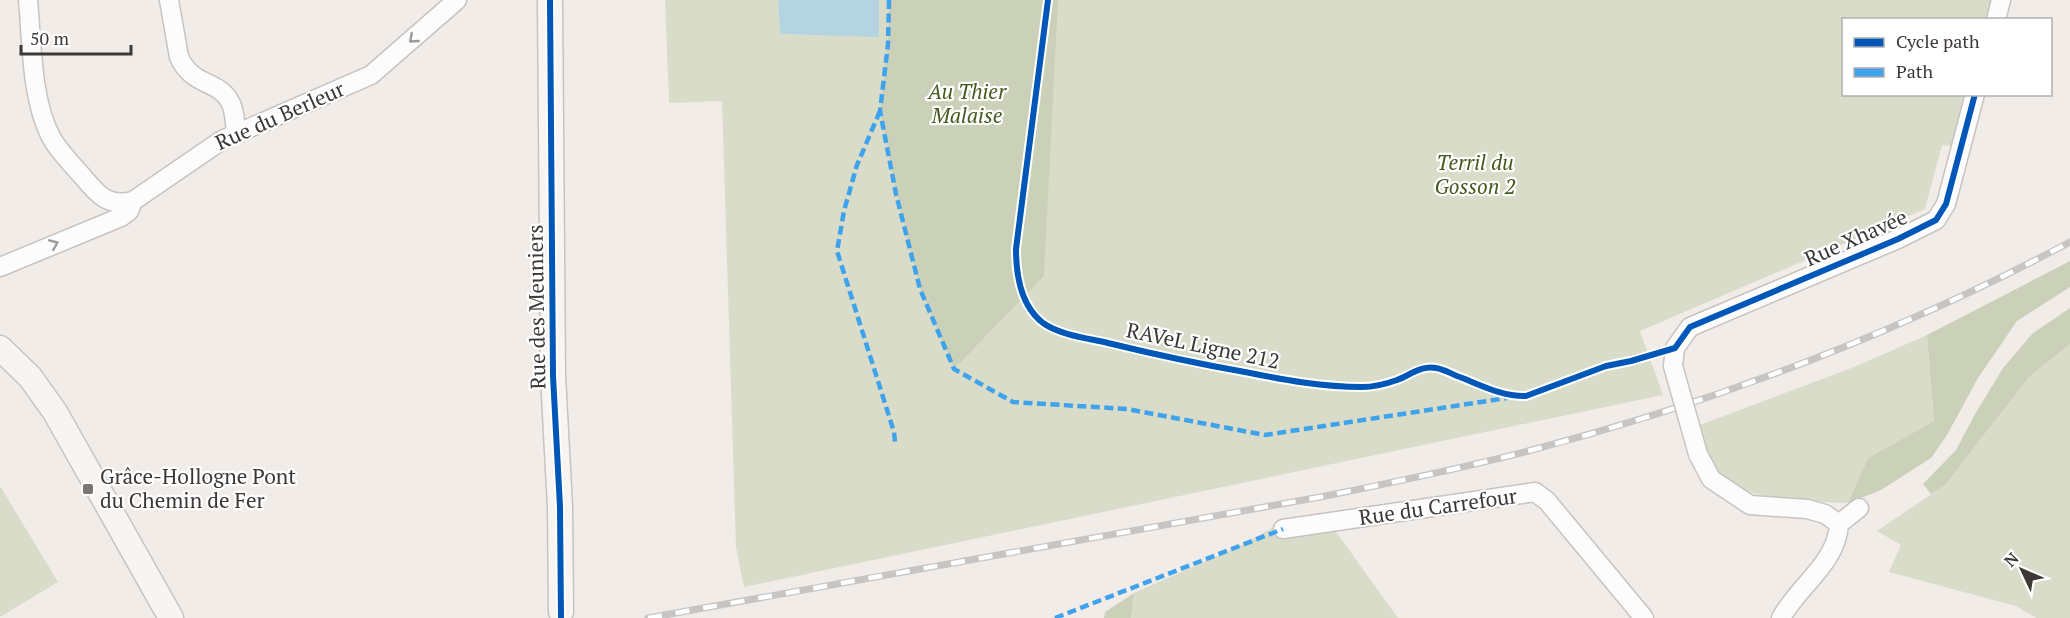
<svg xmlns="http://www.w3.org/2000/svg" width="2070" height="618" viewBox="0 0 2070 618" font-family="'PT Serif',serif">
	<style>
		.green { fill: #d8dcc9 }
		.forest { fill: #cbd1b9 }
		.water { fill: #b3d4e0 }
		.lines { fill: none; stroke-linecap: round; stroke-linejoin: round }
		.street-casing { stroke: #c7c3c0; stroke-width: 21 }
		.secondary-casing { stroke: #c7c3c0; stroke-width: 27 }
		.street { stroke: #fdfcfc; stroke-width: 18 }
		.secondary { stroke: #f8f4f2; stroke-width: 24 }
		.rail-casing { stroke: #c6c5c4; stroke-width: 7 }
		.rail { stroke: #fff; stroke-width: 4.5; stroke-dasharray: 14; stroke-linecap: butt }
		.street-bridge-casing { stroke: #c7c3c0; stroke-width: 21; stroke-linecap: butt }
		.street-bridge { stroke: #fdfcfc; stroke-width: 18 }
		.quiet { stroke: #3fa3eb; stroke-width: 4.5; stroke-dasharray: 9 4.5; stroke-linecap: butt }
		.cycleway-casing { stroke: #fff; stroke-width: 10 }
		.cycleway { stroke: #0057b8; stroke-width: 6 }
		.oneway { stroke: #9c9a99 }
		.poi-dot { fill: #7c7774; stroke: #fff; stroke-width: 2 }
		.labels { text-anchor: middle; stroke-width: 4.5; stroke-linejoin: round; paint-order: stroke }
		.park-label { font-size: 21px; font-style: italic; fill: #465a1d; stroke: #fff }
		.street-label { font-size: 21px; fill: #3c3836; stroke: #fff }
		.poi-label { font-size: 21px; fill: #3c3836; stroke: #fff; text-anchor: start }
	</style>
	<rect width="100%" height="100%" fill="#f2ece8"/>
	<path class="green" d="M665,0H778L780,34L879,36V0H1997L1991,19L1844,20V94L1969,95L1954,146L1942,145L1925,209L1640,331L1663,395L744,587L736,547L722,101L669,103Z
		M1927,335L1934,421L1868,458L1848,503C1807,500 1738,505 1713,465C1706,454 1704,437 1700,425L1854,367Z
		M2070,344V618H2036L2016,606L1889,572L1901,545L1877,531L1945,485L2029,377Z
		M0,486L58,582L0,617Z
		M1329,522L1398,618H1131L1134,593L1240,546L1281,523Z"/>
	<path class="forest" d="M889,0H1058L1044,276L954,369L920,289L896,194L880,111L888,44Z
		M2070,261V287L2017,321L1978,378L1947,435L1931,458L1881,490L1848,503L1868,458L1934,421L1927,335Z
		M2070,308V344L2029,377L1945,485L1931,494L1923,484L1956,450L1974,416L2003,368L2033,333Z
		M1134,593L1131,618H1104L1105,612Z"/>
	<path class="water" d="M778,0H879V37L780,34Z"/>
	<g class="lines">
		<defs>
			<path id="street" d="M28,0C32,42 31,99 51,137C59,152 72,164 83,177C98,195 108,207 133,201
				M169,0L179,57C192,86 217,80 229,100C235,109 235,123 236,133
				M1996,20L2001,0
				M0,267L121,217L129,211L133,201L222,140L371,75L457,0
				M1673,366L1675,348L1690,327L1898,239L1936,220L1946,204L1975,94
				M1698,454L1711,479L1750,505L1807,509L1825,514L1839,524
				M1839,524L1859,508
				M1283,529L1535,492L1547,501L1644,618
				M1781,618C1799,585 1837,563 1839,524"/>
			<path id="secondary" d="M550,0L553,376L560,507L561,612
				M0,348L30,377L55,412L171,618"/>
		</defs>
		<use href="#street" class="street-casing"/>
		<use href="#secondary" class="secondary-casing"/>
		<use href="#street" class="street"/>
		<use href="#secondary" class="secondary"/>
		<defs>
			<path id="rail" d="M648,618L1320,497C1390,483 1459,469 1528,451C1715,402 1899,333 2070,242"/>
		</defs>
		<use href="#rail" class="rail-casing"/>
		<use href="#rail" class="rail"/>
		<defs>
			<path id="street-bridge" d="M1673,366L1698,454"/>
		</defs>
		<use href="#street-bridge" class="street-bridge-casing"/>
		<use href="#street-bridge" class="street-bridge"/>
		<path class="quiet" d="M889,0L888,44L880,111L896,194L920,289L954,369L1013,402L1127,409L1265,435L1507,398
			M880,111L857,165L844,211L837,251L894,432L895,442
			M1055,618L1283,529"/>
		<defs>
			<path id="cycleway" d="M550,0L553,376L560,507L561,618
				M1048,0L1016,249C1016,275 1021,306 1043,323C1060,335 1087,338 1108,343C1153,354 1199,364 1245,372C1284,380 1323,387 1362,387C1374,387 1386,384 1397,380C1410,375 1422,365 1436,368C1443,369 1450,373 1457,376C1479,384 1502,397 1526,396L1606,366L1631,361L1675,348L1690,327L1898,239L1936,220L1946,204L1975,94"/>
		</defs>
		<use href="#cycleway" class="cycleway-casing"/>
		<use href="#cycleway" class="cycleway"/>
	</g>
	<defs><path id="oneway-chevron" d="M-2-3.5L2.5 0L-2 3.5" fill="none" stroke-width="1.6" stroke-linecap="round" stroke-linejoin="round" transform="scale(1.5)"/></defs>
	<g class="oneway">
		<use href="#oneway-chevron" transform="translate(413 39) rotate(139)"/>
		<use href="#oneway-chevron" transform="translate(54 244) rotate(-23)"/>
	</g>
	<rect class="poi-dot" x="82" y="483" width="12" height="12" rx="3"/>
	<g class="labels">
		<g class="park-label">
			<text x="967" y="99">Au Thier<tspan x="967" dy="24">Malaise</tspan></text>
			<text x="1475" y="170">Terril du<tspan x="1475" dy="24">Gosson 2</tspan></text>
		</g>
		<g class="street-label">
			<text transform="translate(280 116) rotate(-24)" y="7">Rue du Berleur</text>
			<text transform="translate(1856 238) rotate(-24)" y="7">Rue Xhavée</text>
			<text transform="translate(537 307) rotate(-91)" y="7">Rue des Meuniers</text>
			<text transform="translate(1203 346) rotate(12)" y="7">RAVeL Ligne 212</text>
			<text transform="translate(1438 507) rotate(-8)" y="7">Rue du Carrefour</text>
		</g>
		<g class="poi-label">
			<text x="100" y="484">Grâce-Hollogne Pont<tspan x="100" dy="24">du Chemin de Fer</tspan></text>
		</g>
	</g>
	<rect x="1842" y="18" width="210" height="78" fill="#ffffff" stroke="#b1afaf" stroke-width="1.5"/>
	<rect x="1854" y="38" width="30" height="9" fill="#0057b8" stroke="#b1afaf" stroke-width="1.5"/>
	<text x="1896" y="48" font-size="18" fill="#3c3836">Cycle path</text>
	<rect x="1854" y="68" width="30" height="9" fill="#3fa3eb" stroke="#b1afaf" stroke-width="1.5"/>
	<text x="1896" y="78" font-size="18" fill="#3c3836">Path</text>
	<g transform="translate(2022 570) rotate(314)" stroke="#ffffff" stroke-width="4.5" paint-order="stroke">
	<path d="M0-4.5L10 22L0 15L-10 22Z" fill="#3c3836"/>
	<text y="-9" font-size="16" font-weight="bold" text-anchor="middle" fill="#3c3836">N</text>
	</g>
	<path d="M21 45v9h110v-9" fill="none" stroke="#3c3836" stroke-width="3"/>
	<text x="30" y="45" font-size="18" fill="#3c3836" stroke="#ffffff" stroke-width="4.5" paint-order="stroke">50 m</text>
</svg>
